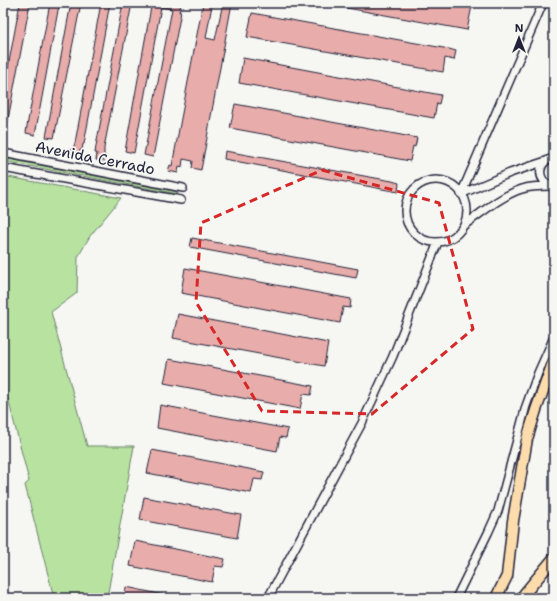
<svg xmlns="http://www.w3.org/2000/svg" width="557" height="601" viewBox="0 0 557 601" font-family="'Shantell Sans',sans-serif">
	<style>
		.green { fill: #b7e29f; stroke: #6c826d }
		.building { fill: #e8adaa; stroke: #22223b }
		.lines { fill: none; stroke-linecap: round; stroke-linejoin: round }
		.minor-casing { stroke: #22223b; stroke-width: 10 }
		.highway-casing { stroke: #22223b; stroke-width: 13 }
		.minor { stroke: #f6f6f2; stroke-width: 7 }
		.highway { stroke: #fcdcac; stroke-width: 10 }
		.marked { fill: none; stroke: #d62828; stroke-width: 3; stroke-dasharray: 8 5; stroke-linejoin: round }
		.labels { text-anchor: middle; stroke-width: 3.5; stroke-linejoin: round; paint-order: stroke }
		.street-label { font-size: 15px; fill: #22223b; stroke: #f6f6f2 }
	</style>
	<rect width="100%" height="100%" fill="#f6f6f2"/>
	<filter id="ink" filterUnits="userSpaceOnUse"><feTurbulence type="fractalNoise" baseFrequency=".025" numOctaves="2"/><feDisplacementMap in="SourceGraphic" scale="8" xChannelSelector="R" yChannelSelector="G"/><feConvolveMatrix kernelMatrix="1 2 1 2 8 2 1 2 1" color-interpolation-filters="sRGB"/></filter>
	<g filter="url(#ink)">
		<path class="green" d="M3,158L178,192V194L3,161Z
			M3,176L121,198L90,236L78,257L77,293L51,312L87,446H134L107,598H54L25,485L29,481L3,379Z"/>
		<path class="building" d="M20,3H30L6,130H3V94Z
			M50,3H59V5L35,135L26,133L27,126Z
			M71,3H81L54,138L46,137Z
			M101,3H110L84,144H83L82,150H80L79,156L70,155L71,149H73L75,143Z
			M123,3H132L104,148V155L106,156L105,161L96,160L97,153H95L96,146Z
			M154,3H173L181,4L179,12H181L153,157L144,155L172,9L161,7L134,153L125,151L151,7H153Z
			M203,3H212V5L206,38L215,40L223,3H232L201,170L192,168L193,161L183,159L182,167L179,166L178,173L168,171L170,165L172,166Z
			M336,3H454L472,6L467,30L336,6Z
			M252,13L449,49L456,51L454,60L445,58L443,72L247,37Z
			M243,58L441,95L439,104L437,103L434,118L239,83Z
			M235,104L417,138L415,147L413,146L410,161L230,128Z
			M225,151L392,181L399,183L398,192L224,159Z
			M192,238L358,269L356,278L190,247Z
			M185,268L351,299L350,308L343,307L340,323L181,293Z
			M178,314L328,343L324,366L173,338Z
			M169,359L313,386L311,395L303,394L300,409L164,383Z
			M160,405L288,429L286,438L280,437L277,451L157,428Z
			M152,450L264,472L262,480L254,479L251,493L147,473Z
			M144,497L241,515L237,538L140,520Z
			M135,541L225,559L223,567L215,566L212,582L130,566Z
			M126,587L169,596V598H132L125,596Z"/>
		<g class="lines">
			<defs>
				<path id="minor" d="M3,153L183,188
					M3,168L181,200
					M405 211a31 31 0 1 1 62 0a31 31 0 1 1-62 0Z
					M552,186C536,181 537,161 554,158
					M461,194L543,3
					M461,194L510,173L546,161
					M463,226C480,214 502,195 522,189C531,186 541,186 551,186
					M268,598L362,423L393,356L438,242
					M456,598L488,533L498,511L526,406L538,373L554,337"/>
				<path id="highway" d="M496,598L507,576L513,521L527,439L536,410L554,360
					M521,598L554,558"/>
			</defs>
			<use href="#minor" class="minor-casing"/>
			<use href="#highway" class="highway-casing"/>
			<use href="#minor" class="minor"/>
			<use href="#highway" class="highway"/>
		</g>
	</g>
	<path class="marked" d="M322,170L439,203L473,329L372,414L262,411L196,302L201,223Z"/>
	<g class="labels">
		<g class="street-label">
			<text transform="translate(95 158) rotate(11)" y="5">Avenida Cerrado</text>
		</g>
	</g>
	<rect width="557" height="601" fill="none" stroke="#f6f6f2" stroke-width="16"/>
	<rect x="8" y="8" width="541" height="585" fill="none" stroke="#22223b" stroke-width="1.5" filter="url(#ink)"/>
	<g transform="translate(519 38)" stroke="#f6f6f2" stroke-width="3" paint-order="stroke">
	<path d="M0-3L7 15L0 10L-7 15Z" fill="#22223b"/>
	<text y="-6" font-size="11" font-weight="bold" text-anchor="middle" fill="#22223b">N</text>
	</g>
</svg>
